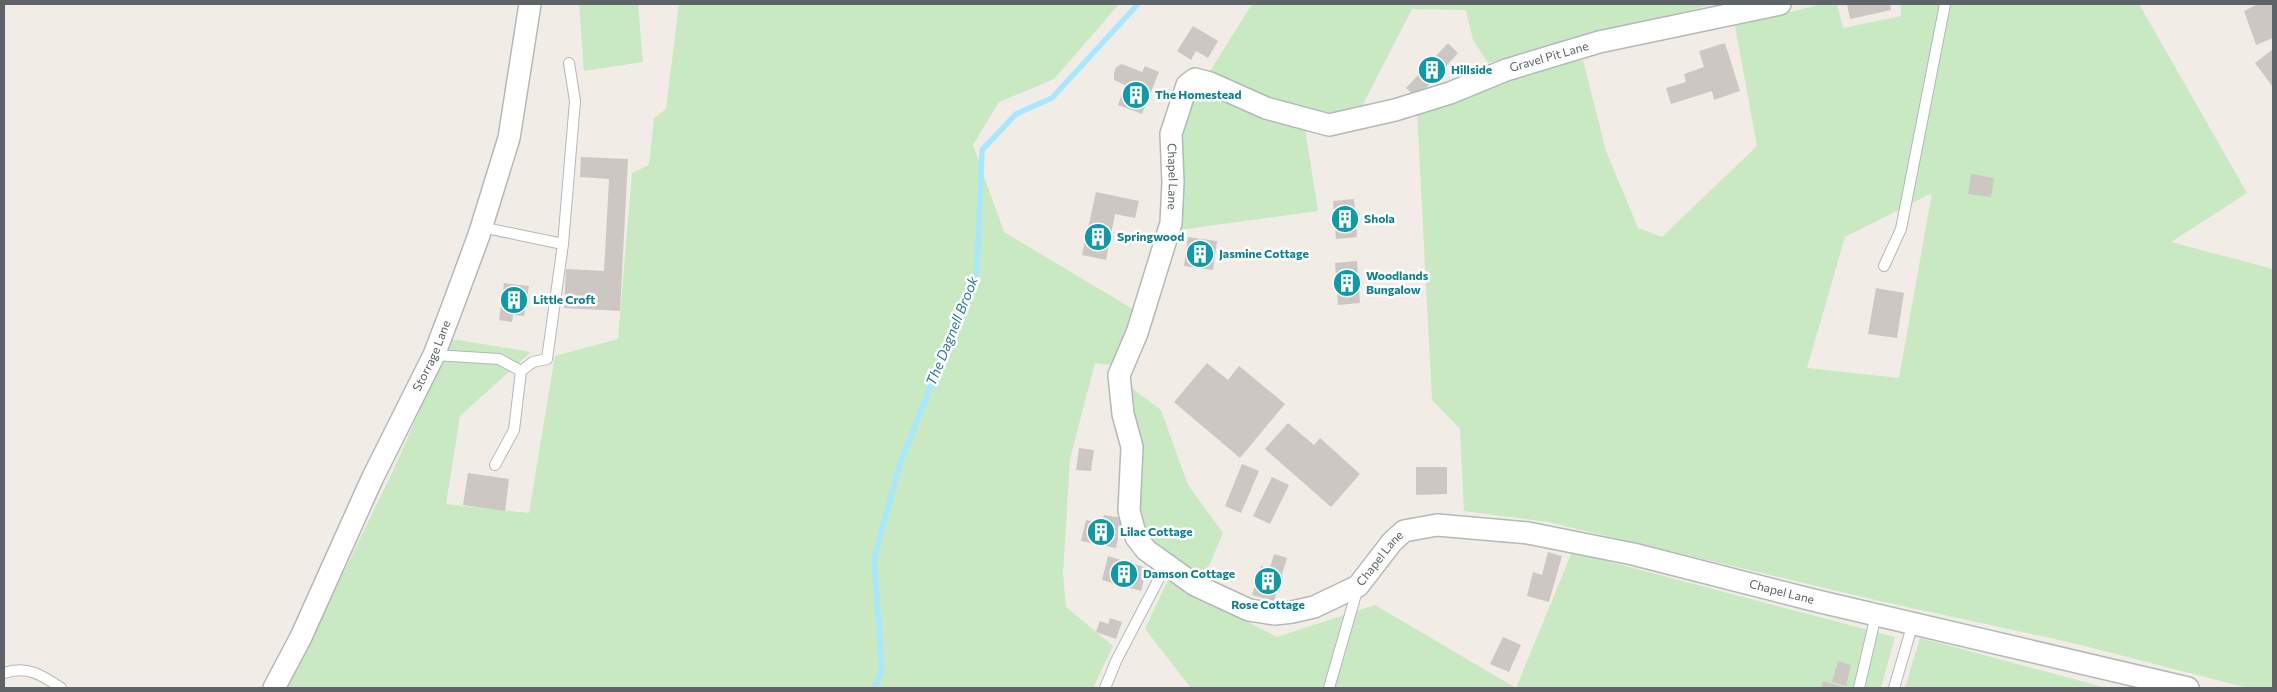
<svg xmlns="http://www.w3.org/2000/svg" width="2277" height="692" viewBox="0 0 2277 692" font-family="Commissioner,sans-serif">
	<style>
		.green { fill: #c8e9c1; fill-rule: evenodd }
		.lines { fill: none; stroke-linecap: round; stroke-linejoin: round }
		.stream { stroke: #a7e8ff; stroke-width: 5.5 }
		.building { fill: #ccc7c2 }
		.service-casing { stroke: #b3b8bb; stroke-width: 12 }
		.minor-casing { stroke: #b3b8bb; stroke-width: 24 }
		.service { stroke: #fff; stroke-width: 10 }
		.minor { stroke: #fff; stroke-width: 21 }
		.labels { text-anchor: middle; stroke-width: 5; stroke-linejoin: round; paint-order: stroke }
		.street-label { font-size: 12px; fill: #5d6367; stroke: #fff }
		.culture-label { font-size: 12px; font-weight: bold; fill: #0d838f; stroke: #fff; text-anchor: start }
		.water-label { font-size: 14px; font-style: italic; fill: #34799d; stroke: #fff }
	</style>
	<rect width="100%" height="100%" fill="#f1ece6"/>
	<path class="green" d="M579,4H638L643,62L584,71Z
		M679,4H1119L1054,79L999,102L973,145L1004,232L1136,311L1112,365L1095,363L1070,459L1063,573L1066,607L1113,646L1093,688H287L393,471L451,339L531,352L460,416L446,504L529,513L555,356L618,339L632,173L649,165L654,118L666,109Z
		M1252,4H1714L1488,63L1473,40L1466,10L1412,9L1358,114L1308,115L1209,73Z
		M1822,4H1837L1843,28L1901,16V4H2139L2247,193L2171,242L2273,269V688H2248L2073,643L1884,602L1548,522L1464,511L1460,429L1432,400L1417,111L1524,71L1583,60L1606,151L1638,228L1662,237L1757,146L1735,26ZM1932,193L1899,378L1807,368L1845,237Z
		M1197,87L1298,125L1305,129L1318,211L1179,230L1177,138Z
		M1126,384L1161,410L1188,485L1223,533L1203,580L1143,539L1135,478L1138,429Z
		M1572,552L1895,637L1881,688H1191L1145,629L1168,580L1277,637L1375,605L1516,688Z
		M1920,638L2107,688H1905Z"/>
	<g class="lines">
		<path class="stream" d="M874,688L882,671L874,559L900,463L977,270L982,150L1016,114L1052,98L1138,4"/>
	</g>
	<path class="building" d="M1847,4H1890L1891,10L1850,19Z
		M2258,4H2273V38L2256,45L2244,11Z
		M1193,26L1218,41L1208,58L1196,51L1191,60L1177,51Z
		M1448,43L1458,53L1417,98L1406,88Z
		M1725,43L1740,91L1714,100L1712,91L1671,104L1666,88L1686,82L1684,74L1704,67L1699,51Z
		M2273,49V87L2255,63Z
		M1122,64L1142,72L1145,66L1159,72L1142,114L1118,105L1125,85L1114,80V74L1116,67Z
		M581,157L628,159L620,311L564,308L566,269L604,271L609,179L580,177Z
		M1971,174L1994,178L1991,197L1968,194Z
		M1096,192L1139,201L1135,218L1115,214L1106,260L1082,255Z
		M1354,199L1357,237L1336,239L1333,201Z
		M1188,237L1217,241L1213,270L1184,266Z
		M1357,261L1360,303L1338,305L1335,263Z
		M504,283L529,286L524,316L513,315L512,322L499,320Z
		M1876,288L1904,293L1897,338L1868,334Z
		M1207,363L1228,380L1239,366L1285,404L1240,458L1174,402Z
		M1288,423L1314,445L1320,438L1360,474L1331,507L1265,449Z
		M1079,448L1094,450L1091,471L1076,470Z
		M1242,464L1259,471L1241,513L1225,506Z
		M1416,467H1447V494L1416,495Z
		M468,473L509,479L505,511L463,505Z
		M1272,477L1289,485L1270,524L1253,516Z
		M1104,515L1122,518L1116,548L1081,541L1086,520L1102,523Z
		M1548,552L1562,556L1549,602L1527,596L1533,572L1542,575Z
		M1274,554L1287,558L1274,601L1252,595L1261,566L1270,568Z
		M1108,556L1147,568L1141,591L1102,580Z
		M1110,618L1122,622L1116,639L1096,632L1100,621L1108,624Z
		M1503,637L1521,645L1509,672L1490,664Z
		M1838,661L1851,665L1846,686L1832,682Z
		M1823,681L1846,688H1821Z"/>
	<g class="lines">
		<defs>
			<path id="service" d="M481,227L563,244L575,101L569,63
				M1884,266L1901,229L1945,4
				M434,355L499,359L521,371L514,430L495,465
				M521,371L533,362L547,359L563,244
				M4,673C27,665 42,675 61,688
				M1105,688L1116,661L1166,565
				M1329,688L1358,587
				M1859,688L1876,615
				M1894,688L1913,623"/>
			<g id="minor">
				<path id="s1" d="M1780,4L1599,42L1506,70L1450,93L1395,110L1329,125L1266,108L1210,83L1195,79L1187,85L1171,134L1173,182L1171,223L1137,333L1119,375L1123,414L1132,447L1129,511L1136,537L1146,550L1195,585L1249,610L1275,614L1292,612L1314,607L1358,586L1392,542L1404,531L1437,525L1528,533L1633,554L1817,601L2188,688"/>
				<path id="s2" d="M274,688L301,637L372,479L434,355L452,308L479,235L509,138L530,4"/>
			</g>
		</defs>
		<use href="#service" class="service-casing"/>
		<use href="#minor" class="minor-casing"/>
		<use href="#service" class="service"/>
		<use href="#minor" class="minor"/>
	</g>
	<defs>
		<symbol id="building-disc" viewBox="-11 -11 22 22"><circle r="9.5" fill="#0f9aa8" stroke="#fff"/><path d="M-4-6H4V6H1V3H-1V6H-4ZM-2.5-4.3h1.7v1.8h-1.7ZM.8-4.3h1.7v1.8H.8ZM-2.5-1h1.7V.8h-1.7ZM.8-1h1.7V.8H.8Z" fill="#fff"/></symbol>
	</defs>
	<g fill-rule="evenodd">
		<use href="#building-disc" x="1416" y="54" width="32" height="32"/>
		<use href="#building-disc" x="1120" y="79" width="32" height="32"/>
		<use href="#building-disc" x="1329" y="203" width="32" height="32"/>
		<use href="#building-disc" x="1082" y="221" width="32" height="32"/>
		<use href="#building-disc" x="1184" y="238" width="32" height="32"/>
		<use href="#building-disc" x="1331" y="267" width="32" height="32"/>
		<use href="#building-disc" x="498" y="284" width="32" height="32"/>
		<use href="#building-disc" x="1085" y="516" width="32" height="32"/>
		<use href="#building-disc" x="1108" y="558" width="32" height="32"/>
		<use href="#building-disc" x="1252" y="565" width="32" height="32"/>
	</g>
	<g class="labels">
		<g class="street-label">
			<text transform="translate(1549 57) rotate(-16)" y="4">Gravel Pit Lane</text>
			<text dy="4" stroke="none"><textPath href="#s1" startOffset="714">Chapel Lane</textPath></text>
			<text dy="4" stroke="none"><textPath href="#s2" startOffset="368">Storrage Lane</textPath></text>
			<text dy="4" stroke="none"><textPath href="#s1" startOffset="1372">Chapel Lane</textPath></text>
			<text dy="4" stroke="none"><textPath href="#s1" startOffset="1794">Chapel Lane</textPath></text>
		</g>
		<g class="culture-label">
			<text x="1451" y="74">Hillside</text>
			<text x="1155" y="99">The Homestead</text>
			<text x="1364" y="223">Shola</text>
			<text x="1117" y="241">Springwood</text>
			<text x="1219" y="258">Jasmine Cottage</text>
			<text x="1366" y="280">Woodlands<tspan x="1366" dy="14">Bungalow</tspan></text>
			<text x="533" y="304">Little Croft</text>
			<text x="1120" y="536">Lilac Cottage</text>
			<text x="1143" y="578">Damson Cottage</text>
			<text x="1268" y="609" text-anchor="middle">Rose Cottage</text>
		</g>
		<g class="water-label">
			<text transform="translate(952 331) rotate(-68)" y="5">The Dagnell Brook</text>
		</g>
	</g>
	<rect width="2277" height="692" fill="none" stroke="#5d6367" stroke-width="10"/>
</svg>
